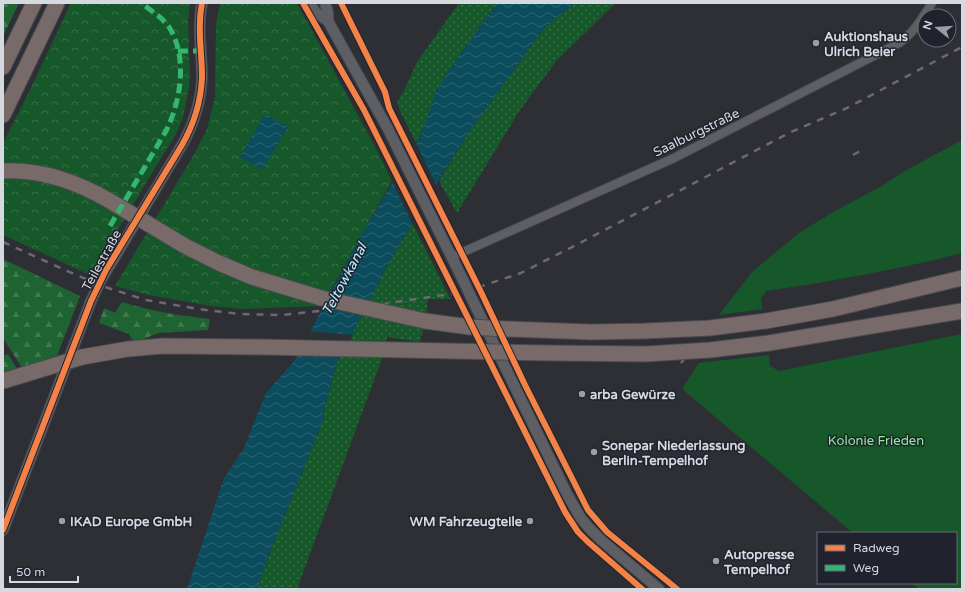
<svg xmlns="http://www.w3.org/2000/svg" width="965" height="592" viewBox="0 0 965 592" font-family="'Varela Round',sans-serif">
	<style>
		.grass { fill: url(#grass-dots) }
		.forest { fill: url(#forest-firs) }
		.park { fill: url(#park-crowns) }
		.garden { fill: #16582a }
		.water { fill: url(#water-waves) }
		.pier { fill: #2e2f34 }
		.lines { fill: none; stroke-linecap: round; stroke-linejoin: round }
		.minor-casing { stroke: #494a4f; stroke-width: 10 }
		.tertiary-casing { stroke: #494a4f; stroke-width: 12 }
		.motorway-casing { stroke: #494a4f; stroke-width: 17 }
		.minor { stroke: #5e5f64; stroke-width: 8 }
		.tertiary { stroke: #5e5f64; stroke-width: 10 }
		.motorway { stroke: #776a68; stroke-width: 15 }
		.rail { stroke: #6a6a6f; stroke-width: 2.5; stroke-dasharray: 7 7; stroke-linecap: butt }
		.tertiary-bridge-casing { stroke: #494a4f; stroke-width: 12; stroke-linecap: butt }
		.motorway-bridge-casing { stroke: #494a4f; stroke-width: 17; stroke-linecap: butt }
		.tertiary-bridge { stroke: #5e5f64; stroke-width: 10 }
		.motorway-bridge { stroke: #776a68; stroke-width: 15 }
		.quiet { stroke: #33b770; stroke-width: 5; stroke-dasharray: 10 5; stroke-linecap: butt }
		.cycleway-casing { stroke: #20232e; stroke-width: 8 }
		.cycleway { stroke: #f48246; stroke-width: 6 }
		.poi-dot { fill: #9c9ea4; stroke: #20232e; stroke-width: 1.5 }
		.labels { text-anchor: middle; stroke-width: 3; stroke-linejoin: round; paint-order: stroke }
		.poi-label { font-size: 13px; font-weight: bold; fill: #d7d9e1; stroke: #20232e; text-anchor: start }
		.street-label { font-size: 13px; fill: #d7d9e1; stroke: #20232e }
		.park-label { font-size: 13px; fill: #8def9e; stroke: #20232e }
		.water-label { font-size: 14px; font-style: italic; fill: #b7ecfd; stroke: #20232e }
	</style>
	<defs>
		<pattern id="grass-dots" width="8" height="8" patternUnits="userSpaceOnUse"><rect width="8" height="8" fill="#16582a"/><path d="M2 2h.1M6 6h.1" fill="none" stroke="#376f49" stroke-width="1.8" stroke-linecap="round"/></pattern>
		<pattern id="forest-firs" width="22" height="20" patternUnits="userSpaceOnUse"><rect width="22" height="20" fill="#206332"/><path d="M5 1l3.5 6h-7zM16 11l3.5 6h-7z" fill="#40794f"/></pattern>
		<pattern id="park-crowns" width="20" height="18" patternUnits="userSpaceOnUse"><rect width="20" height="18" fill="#16582a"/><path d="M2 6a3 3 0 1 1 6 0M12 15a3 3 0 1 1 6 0" fill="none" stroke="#376f49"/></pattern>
		<pattern id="water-waves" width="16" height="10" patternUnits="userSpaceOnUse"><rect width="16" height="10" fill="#0b4c5d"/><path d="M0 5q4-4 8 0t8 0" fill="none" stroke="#2e6574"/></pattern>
	</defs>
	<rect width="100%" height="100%" fill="#2e2f34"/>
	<path class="grass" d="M459,3H497L451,67L436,91L426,123L416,143L400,111L397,103L405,89L417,62Z
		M575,3H616L557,60L520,110L457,213L439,181L468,133L545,27Z
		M412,223L451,300L450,299H428L425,321L420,342L387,337L383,356L297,589H257L270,552L324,418L323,413L337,363L388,264Z"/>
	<path class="forest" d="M3,3H19L3,36Z
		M3,259L80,296L57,356L22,368L3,338Z
		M122,302C151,311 180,316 210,319L208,330L159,333L136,342L133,341L129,334L99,323L104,308L115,313Z
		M8,354L17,369L3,375V356Z"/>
	<path class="park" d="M71,3H190L188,21L190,74L189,88L183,117L177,132L90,275L3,235V143L30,90Z
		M220,3H297L374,145L392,181L362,234L322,306L242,309L211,306L149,295L115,286L195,153L207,129L215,97L216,23Z"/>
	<path class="garden" d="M962,140V253C897,270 833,281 766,291L761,299L762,309L719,315L752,272L799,233L835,211L880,187L905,171Z
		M962,334V589H919L912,583H956V533H853L682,389L699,363L769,355L770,366L779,371Z"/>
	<path class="water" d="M497,3H575L545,27L468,133L412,223L388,264L337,363L323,413L324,418L270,552L257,589H187L224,478L243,450L266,393L295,360L362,234L422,133L436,91L451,67Z
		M265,114L288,127L262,170L240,157Z"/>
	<path class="pier" d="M415,141L437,187L413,225L391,179Z
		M308,331L353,335L343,355L295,354Z"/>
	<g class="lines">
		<defs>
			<path id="minor" d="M452,257L674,158L899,43C914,33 922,18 932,3"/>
			<path id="tertiary" d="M310,3L316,13L328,21
				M325,3L328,13V21L388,129L464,282
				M101,280L182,145C194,124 201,102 202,77C202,52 197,28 202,3
				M470,295L567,494L580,517L589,528L601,540L659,589
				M3,530L91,301"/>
			<path id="motorway" d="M3,67L34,3
				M3,115L57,3
				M3,171C42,169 77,182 110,201
				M766,321L833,309L962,278
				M769,343L962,311"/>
		</defs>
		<use href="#minor" class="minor-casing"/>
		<use href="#tertiary" class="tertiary-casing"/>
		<use href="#motorway" class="motorway-casing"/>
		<use href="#minor" class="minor"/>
		<use href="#tertiary" class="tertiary"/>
		<use href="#motorway" class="motorway"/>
		<path class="rail" d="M853,155L864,149
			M3,242L76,275L108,288L146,300L198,309L240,314L281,315L376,305L464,292L521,273L580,243L791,132L847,108L962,47
			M681,363L685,358"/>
		<defs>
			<path id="tertiary-bridge" d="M464,282L470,295
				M91,301L101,280"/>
			<path id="motorway-bridge" d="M110,201L185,246L219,263L252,277L321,298L425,321L470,327L506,329L591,332L645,331L710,328L766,321
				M3,381L82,357L128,349L163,346L260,347L550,353L646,354L710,350L769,343"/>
		</defs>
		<use href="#tertiary-bridge" class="tertiary-bridge-casing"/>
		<use href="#motorway-bridge" class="motorway-bridge-casing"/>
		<use href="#tertiary-bridge" class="tertiary-bridge"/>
		<use href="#motorway-bridge" class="motorway-bridge"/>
		<path class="quiet" d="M178,51H201
			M110,226L166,131C181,101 188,57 169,27C162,17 150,10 141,3"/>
		<defs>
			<path id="cycleway" d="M303,3L364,110L565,512L578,532L588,542L642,589
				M341,3L385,92L389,108L481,292L525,385L588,510L607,532L677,589
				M3,530L91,301L106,270L182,145C194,124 201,102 202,77C202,52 197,28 202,3"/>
		</defs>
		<use href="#cycleway" class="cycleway-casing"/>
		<use href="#cycleway" class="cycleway"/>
	</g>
	<g class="poi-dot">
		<circle cx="816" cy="43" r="4"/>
		<circle cx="582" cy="394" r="4"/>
		<circle cx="594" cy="452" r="4"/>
		<circle cx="62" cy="521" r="4"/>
		<circle cx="530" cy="521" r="4"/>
		<circle cx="716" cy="561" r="4"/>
	</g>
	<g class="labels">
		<g class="poi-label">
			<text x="824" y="41">Auktionshaus<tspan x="824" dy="15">Ulrich Beier</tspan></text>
			<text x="590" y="399">arba Gewürze</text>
			<text x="602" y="450">Sonepar Niederlassung<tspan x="602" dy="15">Berlin-Tempelhof</tspan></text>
			<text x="70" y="526">IKAD Europe GmbH</text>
			<text x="522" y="526" text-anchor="end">WM Fahrzeugteile</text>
			<text x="724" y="559">Autopresse<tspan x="724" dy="15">Tempelhof</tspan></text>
		</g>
		<g class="street-label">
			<text transform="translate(696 132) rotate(-26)" y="5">Saalburgstraße</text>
			<text transform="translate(101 260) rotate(-61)" y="5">Teilestraße</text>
		</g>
		<g class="park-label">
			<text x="876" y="445">Kolonie Frieden</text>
		</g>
		<g class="water-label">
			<text transform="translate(344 279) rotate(-62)" y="5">Teltowkanal</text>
		</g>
	</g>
	<rect width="965" height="592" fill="none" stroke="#d7d9e1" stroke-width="8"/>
	<rect x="817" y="532" width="140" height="52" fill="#20232e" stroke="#696c76"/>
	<rect x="825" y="545" width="20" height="6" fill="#f48246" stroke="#696c76"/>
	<text x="853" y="552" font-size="12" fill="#d7d9e1">Radweg</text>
	<rect x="825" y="565" width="20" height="6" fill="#33b770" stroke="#696c76"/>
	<text x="853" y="572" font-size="12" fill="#d7d9e1">Weg</text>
	<g transform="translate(937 28) rotate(287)"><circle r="19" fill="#20232e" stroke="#696c76"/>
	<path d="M0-3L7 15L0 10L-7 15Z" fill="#9c9ea4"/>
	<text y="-6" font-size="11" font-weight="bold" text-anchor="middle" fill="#d7d9e1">N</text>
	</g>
	<path d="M10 576v6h68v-6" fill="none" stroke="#d7d9e1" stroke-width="2"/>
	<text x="16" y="576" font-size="12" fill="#d7d9e1" stroke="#20232e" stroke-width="3" paint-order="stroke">50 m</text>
</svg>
